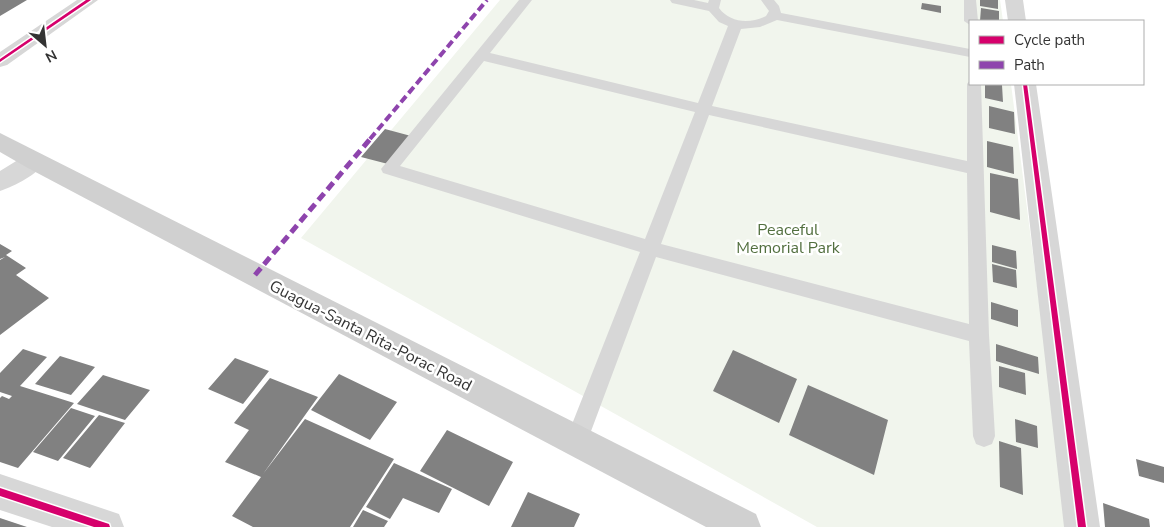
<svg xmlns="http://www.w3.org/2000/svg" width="1164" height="527" viewBox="0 0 1164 527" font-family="'Nunito Sans',sans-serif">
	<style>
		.green { fill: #f1f5ed }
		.building { fill: #818181 }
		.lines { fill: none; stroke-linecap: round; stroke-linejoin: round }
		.service { fill: #d7d7d7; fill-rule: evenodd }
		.minor { fill: #d7d7d7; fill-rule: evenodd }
		.tertiary { fill: #d7d7d7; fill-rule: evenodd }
		.secondary { fill: #d0d0d0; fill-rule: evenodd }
		.quiet-far1 { stroke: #8e44ad; stroke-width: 4; stroke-dasharray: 8 4; stroke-linecap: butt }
		.quiet { stroke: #8e44ad; stroke-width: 5; stroke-dasharray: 9 5; stroke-linecap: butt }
		.cycleway-casing { stroke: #fff; stroke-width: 3 }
		.cycleway { fill: #d6006c; fill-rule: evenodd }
		.labels { text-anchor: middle; stroke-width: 5; stroke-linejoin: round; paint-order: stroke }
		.park-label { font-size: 16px; fill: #526f3f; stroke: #fff }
		.street-label { font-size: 16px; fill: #333; stroke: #fff }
	</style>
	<rect width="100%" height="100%" fill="#fff"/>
	<path class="green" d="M500,0H1000L1003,21H970V84H1011L1068,527H817L301,238Z"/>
	<path class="building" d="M0,0H27L0,16Z
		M980,0H998V9L980,6Z
		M922,3L941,6V13L921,9Z
		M981,8L999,11V21H980Z
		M985,84L1002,85L1003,102L985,98Z
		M989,106L1014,112L1015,134L989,128Z
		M385,129L411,136L388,164L361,157Z
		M987,141L1013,147L1014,174L987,167Z
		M990,173L1018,179L1020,220L990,212Z
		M0,244L12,251L6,255L26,268L16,275L49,298L0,335V260L5,257L0,259Z
		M992,245L1016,251L1017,269L992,262Z
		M992,264L1016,270L1017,288L993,282Z
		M991,302L1018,310V327L991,319Z
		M996,344L1038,357L1039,374L996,361Z
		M23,349L47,357L20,386L74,403L18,468L0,462V398L2,396L9,399L12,396L0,392V373Z
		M733,350L797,379L779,423L713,391Z
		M60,356L95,367L71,395L35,384Z
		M235,358L269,371L243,404L208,389Z
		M999,366L1025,373L1026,395L999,387Z
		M339,374L397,402L370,440L311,410Z
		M103,375L150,390L125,420L77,404Z
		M270,378L318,397L263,474L305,419L394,459L350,527H253L232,516L261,477L225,462L249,430L234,423Z
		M808,385L888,420L874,475L789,435Z
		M71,408L95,416L58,461L33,452Z
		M99,415L125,423L90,468L63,458Z
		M1015,419L1037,426L1038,448L1016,442Z
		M447,430L513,462L489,506L420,471Z
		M999,441L1021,448L1023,495L1000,487Z
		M1136,459L1164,467V483L1139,476Z
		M394,463L452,489L439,513L403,498L390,519L366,507Z
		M528,492L580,514L574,527H511Z
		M1103,503L1149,519L1150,527H1105Z
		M363,510L388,521L384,527H353Z
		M0,518L27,527H0Z"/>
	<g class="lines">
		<path class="service" d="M519,0H532L490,53L698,103L728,26L719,22L709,11L672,3L670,0H694L708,3L709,0H721L719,8C730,23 750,24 766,16L769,11L761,0H774L779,6L781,13L970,49V57L777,20L760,27L741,29L712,106L967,161V84L970,80V84H981L989,335L995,436L992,444L984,447L976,444L973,436L969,341L656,257L584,450L576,453L568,450L565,442L640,252L383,173L381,169ZM484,61L695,112L645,239L400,166ZM709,115L967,173L969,324L661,244Z
			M964,0H976L978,21H970V25L964,21Z"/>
		<path class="minor" d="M77,0H98L7,65L0,67V52Z
			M34,153L42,155L46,161C38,174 15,186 0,191V171L26,155Z
			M0,474L119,514L124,527H52L0,510Z"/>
		<path class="tertiary" d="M1005,0H1023L1026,21H1008Z
			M1014,84H1036L1100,527H1064Z"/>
		<path class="secondary" d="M0,133L756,514L761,527H706L26,167L0,152Z"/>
		<path class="quiet-far1" d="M370,139L487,0"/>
		<path class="quiet" d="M255,275L371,138"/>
		<defs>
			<path id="cycleway" d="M86,0H91L0,62V59Z
				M1023,84H1027L1086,527H1078Z
				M0,488L106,523L109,524L110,527H94L0,496Z"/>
		</defs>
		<use href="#cycleway" class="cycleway-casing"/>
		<use href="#cycleway" class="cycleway"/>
	</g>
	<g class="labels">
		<g class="park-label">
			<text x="788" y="235">Peaceful<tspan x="788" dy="18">Memorial Park</tspan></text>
		</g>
		<g class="street-label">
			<text transform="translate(371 335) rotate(27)" y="6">Guagua-Santa Rita-Porac Road</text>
		</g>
	</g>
	<rect x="969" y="20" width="175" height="65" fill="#ffffff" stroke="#adadad"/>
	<rect x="979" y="36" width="25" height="8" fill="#d6006c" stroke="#adadad"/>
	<text x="1014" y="45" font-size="15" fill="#333333">Cycle path</text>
	<rect x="979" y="61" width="25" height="8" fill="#8e44ad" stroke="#adadad"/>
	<text x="1014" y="70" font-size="15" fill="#333333">Path</text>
	<g transform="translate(45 45) rotate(152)" stroke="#ffffff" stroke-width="4" paint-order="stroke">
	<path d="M0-4L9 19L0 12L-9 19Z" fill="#333333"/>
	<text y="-8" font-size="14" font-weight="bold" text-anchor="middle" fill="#333333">N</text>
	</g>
</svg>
